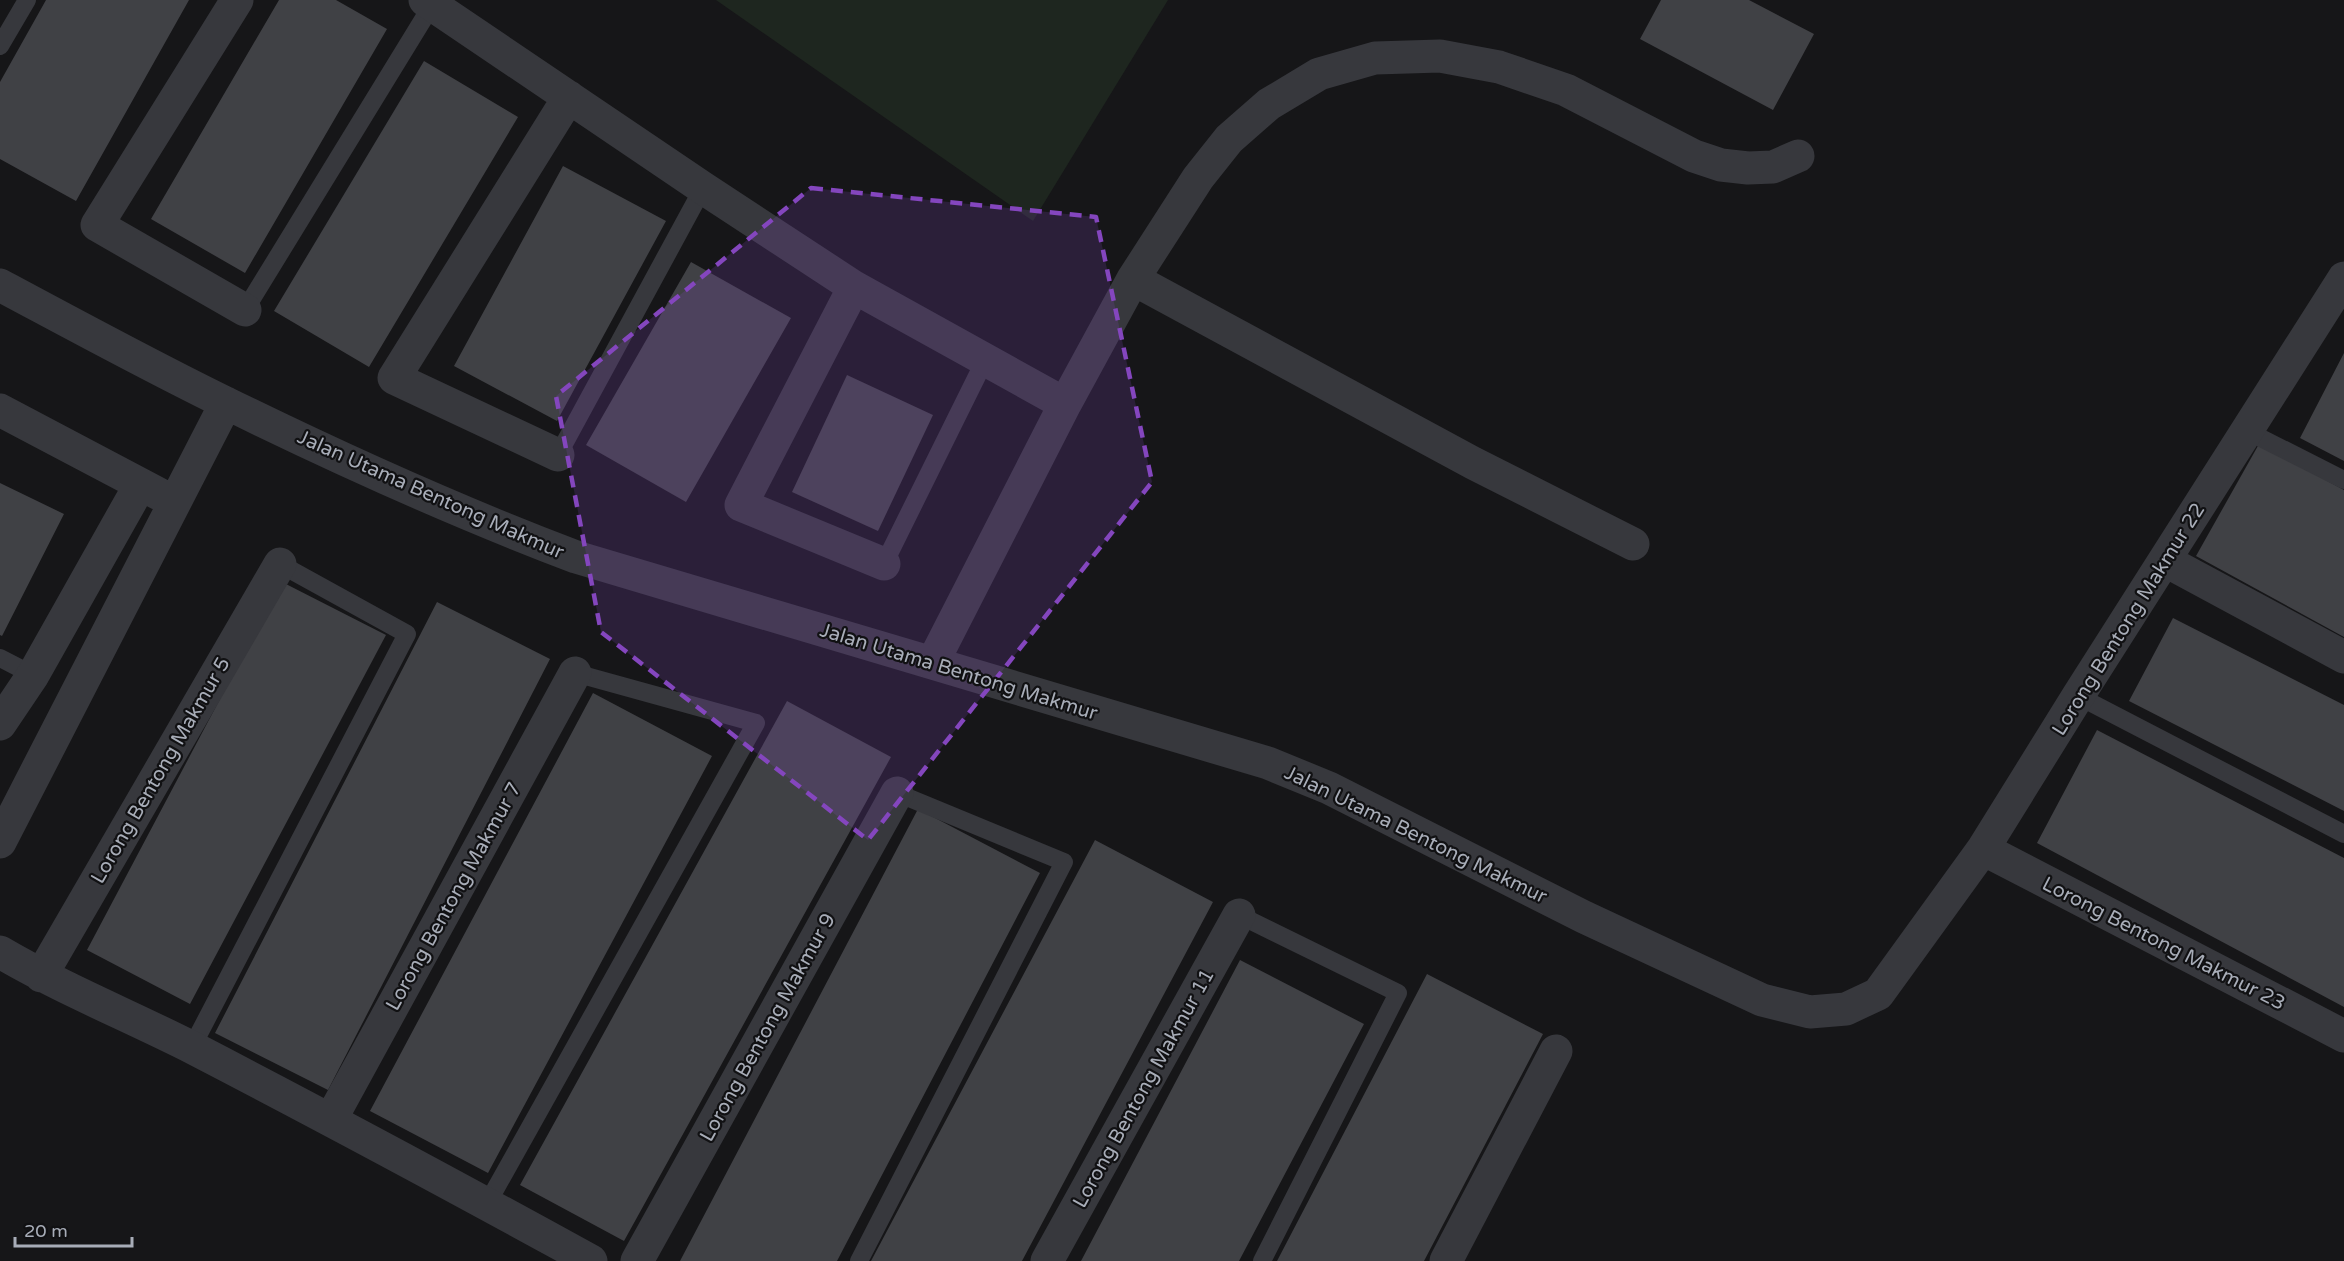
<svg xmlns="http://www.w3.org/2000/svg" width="2344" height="1261" viewBox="0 0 2344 1261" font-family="'Varela Round',sans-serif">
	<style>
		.green { fill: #1e261f }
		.building { fill: #404145 }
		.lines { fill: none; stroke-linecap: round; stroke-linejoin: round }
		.lane { stroke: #37383d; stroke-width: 18 }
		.street { stroke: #37383d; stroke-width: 33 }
		.marked { fill: #8446be; fill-opacity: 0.2; stroke: #8446be; stroke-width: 4.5; stroke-dasharray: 12 8; stroke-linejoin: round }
		.labels { text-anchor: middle; stroke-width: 4.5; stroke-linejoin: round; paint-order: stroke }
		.street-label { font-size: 20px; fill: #a8adb8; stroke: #111113 }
	</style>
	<rect width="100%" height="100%" fill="#161618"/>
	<path class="green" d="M716,0H1168L1033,221Z"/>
	<path class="building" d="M46,0H189L76,201L0,159V82Z
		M279,0H336L387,29L245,273L151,219Z
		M1661,0H1749L1814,34L1773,110L1640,39Z
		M424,61L518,117L369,367L274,311Z
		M563,166L666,221L557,421L454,366Z
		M691,262L791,318L686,502L586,445Z
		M2344,353V461L2300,438Z
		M847,375L933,415L878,531L792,492Z
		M2259,444L2344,490V637L2196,556Z
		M0,483L64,514L2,636L0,635Z
		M282,582L386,635L190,1004L87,950Z
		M437,602L550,659L328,1090L215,1033Z
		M2173,618L2344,705V811L2129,701Z
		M593,693L712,756L488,1173L370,1111Z
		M787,701L891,757L624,1241L520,1185Z
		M2097,730L2344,858V1007L2037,843Z
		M918,809L1040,873L837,1261H680Z
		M1095,840L1213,902L1022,1261H871Z
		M1240,960L1364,1024L1239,1261H1081Z
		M1427,974L1543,1034L1424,1261H1277Z"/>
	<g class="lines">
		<path class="lane" d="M0,46L27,0
			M245,310L432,5
			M2247,431L2344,480
			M558,455L703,188
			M884,564L985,360
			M0,658L33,675
			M2078,696L2344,834
			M1239,915L1398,993L1262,1261
			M192,1047L407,634L280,564
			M487,1204L756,723L575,673
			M859,1261L1064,862L897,793"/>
		<path class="street" d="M237,0L97,225L245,310
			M425,0L703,188L854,287L1065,404
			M1133,279L1473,463L1633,544
			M0,285C75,325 150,366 226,403C340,459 457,512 576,557L1268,763L1329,788L1584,917L1762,1000L1810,1012L1846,1009L1878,994L1983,849L2078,696L2344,278
			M854,287L741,505L884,564
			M0,410L159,494
			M558,455L394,378L569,97
			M2166,561L2344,657
			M933,662L1065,404L1133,279L1198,178L1229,139L1269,104L1319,74L1375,58L1440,56L1499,67L1566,90L1694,156L1721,165L1748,168L1773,167L1798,156
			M0,724L33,675L140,485
			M0,842L226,403
			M1983,849L2344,1036
			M0,952C63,989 130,1016 195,1049C328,1118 460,1189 591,1261
			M41,976L280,564
			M331,1119L575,673
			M637,1261L897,793
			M1047,1261L1239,915
			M1446,1261L1556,1051"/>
	</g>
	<path class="marked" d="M811,188L1096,217L1152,482L868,840L601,632L556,396Z"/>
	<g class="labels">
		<g class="street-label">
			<text transform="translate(431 494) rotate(24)" y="7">Jalan Utama Bentong Makmur</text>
			<text transform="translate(2128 619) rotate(-58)" y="7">Lorong Bentong Makmur 22</text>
			<text transform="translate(959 671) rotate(17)" y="7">Jalan Utama Bentong Makmur</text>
			<text transform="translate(160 770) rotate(-60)" y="7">Lorong Bentong Makmur 5</text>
			<text transform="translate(1416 834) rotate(26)" y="7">Jalan Utama Bentong Makmur</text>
			<text transform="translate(453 896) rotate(-61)" y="7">Lorong Bentong Makmur 7</text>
			<text transform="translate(2164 943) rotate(27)" y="7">Lorong Bentong Makmur 23</text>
			<text transform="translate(767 1027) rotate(-61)" y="7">Lorong Bentong Makmur 9</text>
			<text transform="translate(1143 1088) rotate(-61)" y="7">Lorong Bentong Makmur 11</text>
		</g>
	</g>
	<path d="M15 1237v9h117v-9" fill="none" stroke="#a8adb8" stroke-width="3"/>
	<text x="24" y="1237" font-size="18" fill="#a8adb8" stroke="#111113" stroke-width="4.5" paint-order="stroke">20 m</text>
</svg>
